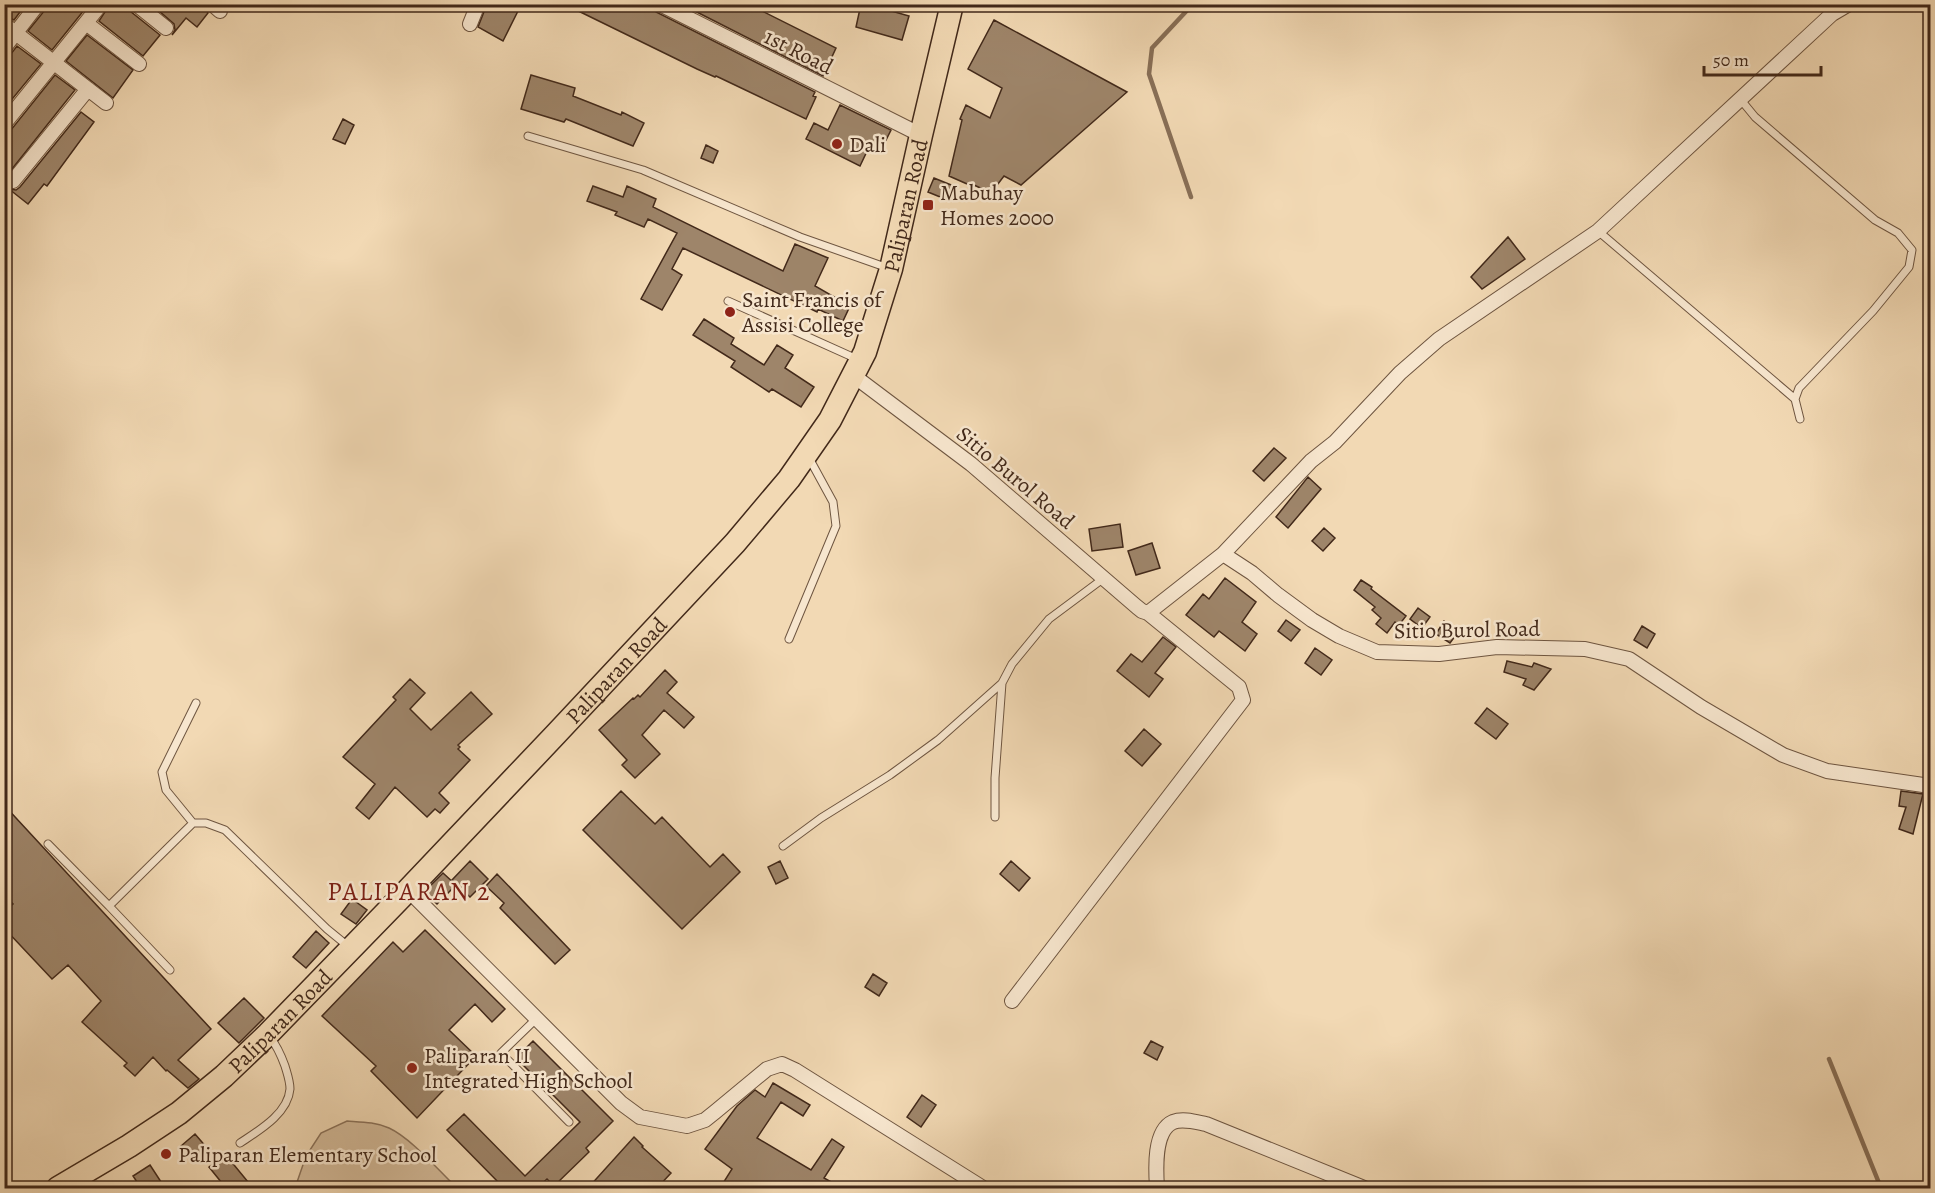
<svg xmlns="http://www.w3.org/2000/svg" width="1935" height="1193" viewBox="0 0 1935 1193" font-family="Alegreya,serif">
	<style>
		.green { fill: #d4bb9a; stroke: #8b725a; stroke-width: 1.5 }
		.lines { fill: none; stroke-linecap: round; stroke-linejoin: round }
		.stream { stroke: #886f57; stroke-width: 4.5 }
		.building { fill: #9e856a; stroke: #42291a; stroke-width: 1.5 }
		.lane-casing { stroke: #6e5540; stroke-width: 9 }
		.street-casing { stroke: #6e5540; stroke-width: 16 }
		.primary-casing { stroke: #42291a; stroke-width: 25 }
		.lane { stroke: #f7e6ce; stroke-width: 7 }
		.street { stroke: #f7e6ce; stroke-width: 14 }
		.primary { stroke: #f2d9b4; stroke-width: 22 }
		.poi-dot { fill: #8f2418; stroke: #f7e6ce; stroke-width: 2 }
		.labels { text-anchor: middle; stroke-width: 5; stroke-linejoin: round; paint-order: stroke }
		.street-label { font-size: 22px; fill: #42291a; stroke: #f7e6ce }
		.poi-label { font-size: 22px; fill: #42291a; stroke: #f7e6ce; text-anchor: start }
		.quarter-label { font-size: 26px; letter-spacing: 1.5px; fill: #7a1f14; stroke: #f7e6ce }
	</style>
	<rect width="100%" height="100%" fill="#f2d9b4"/>
	<filter id="stains"><feTurbulence type="fractalNoise" baseFrequency=".00333" numOctaves="4"/><feColorMatrix values="0 0 0 0 .2 0 0 0 0 .09 0 0 0 0 .02 0 0 0 .5 -.17"/></filter>
	<radialGradient id="worn" r=".72"><stop offset=".6" stop-color="#630" stop-opacity="0"/><stop offset="1" stop-color="#630" stop-opacity=".3"/></radialGradient>
	<path class="green" d="M347,1121C361,1122 376,1122 389,1128C411,1138 439,1171 457,1188H295L306,1156L321,1133Z"/>
	<g class="lines">
		<path class="stream" d="M1191,197L1149,74L1152,48L1193,4
			M1829,1059L1881,1188"/>
	</g>
	<path class="building" d="M4,4H26L14,20L4,15Z
		M47,4H89L52,50L28,31L45,10Z
		M110,4H127L130,11L160,35L143,56L99,21Z
		M151,4H203L208,13L197,27L186,18L172,35L175,30L174,24Z
		M487,4H518L515,10L518,11L503,41L478,27Z
		M564,4H651L656,12L815,92L813,96L816,97L806,119L716,76L715,77L697,69Z
		M681,4H748L836,48L823,76Z
		M861,4H867L909,16L902,40L856,27Z
		M994,20L1127,92L1021,185L1004,176L991,193L974,185V187L949,176L962,120L960,119L966,105L990,118L1002,88L968,69Z
		M87,35L133,70L113,98L66,61Z
		M17,46L41,64L4,109V57L11,54Z
		M55,75L75,90L4,179V133L11,130Z
		M531,75L575,88L573,96L621,115L622,112L644,123L633,146L566,119L564,122L521,109Z
		M840,105L891,130L881,150L870,145L860,166L806,139L814,123L828,130Z
		M81,112L94,122L47,186L44,184L28,204L9,189L16,190L20,187Z
		M343,119L354,125L345,144L333,139Z
		M706,145L718,151L713,163L701,158Z
		M934,178L956,187L950,201L928,192Z
		M593,186L623,197L627,186L656,199L653,207L783,271L795,244L828,258L815,286L850,306L843,321L818,309L817,312L683,248L672,269L682,275L662,310L641,299L677,233L648,219L644,227L615,215L617,212L587,201Z
		M1508,237L1525,259L1482,289L1471,277Z
		M704,319L734,338L731,344L764,365L777,345L793,355L785,368L814,387L801,407L772,389L769,392L731,367L735,361L693,335Z
		M1274,448L1286,458L1264,481L1253,471Z
		M1308,477L1321,489L1288,528L1276,517Z
		M1120,524L1123,547L1092,551L1089,529Z
		M1324,528L1335,538L1323,551L1312,541Z
		M1152,543L1160,568L1136,575L1128,551Z
		M1225,578L1256,602L1242,622L1257,634L1245,651L1219,631L1214,637L1186,615L1203,594L1209,599Z
		M1361,580L1372,587L1371,589L1406,616L1399,625L1395,622L1387,633L1376,624L1381,618L1372,610L1375,607L1354,590Z
		M1418,608L1430,617L1422,628L1410,619Z
		M1286,620L1300,630L1291,641L1278,631Z
		M1444,621L1459,631L1450,643L1436,634Z
		M1642,626L1655,634L1647,648L1634,640Z
		M1163,637L1176,647L1155,673L1163,679L1149,697L1117,671L1131,654L1142,662Z
		M1315,648L1332,660L1321,675L1305,663Z
		M1507,661L1532,667L1534,663L1551,669L1534,690L1523,685L1526,679L1504,672Z
		M665,670L677,682L667,693L694,717L684,728L664,710L642,735L660,754L635,778L622,765L627,760L599,730L633,698L634,699L638,695L640,697Z
		M410,679L425,693L410,709L431,730L471,692L492,714L458,745L460,747L458,749L470,760L439,793L449,803L440,813L435,809L427,817L395,787L369,819L356,808L375,784L343,757L396,700L393,697Z
		M1487,708L1508,724L1496,739L1475,723Z
		M1144,729L1161,744L1142,766L1125,751Z
		M621,791L655,824L662,817L710,867L723,854L740,872L682,929L583,830Z
		M1901,791L1923,794L1913,834L1899,829L1906,807L1899,806Z
		M4,805L211,1029L178,1060L199,1079L188,1088L167,1070L166,1071L153,1057L135,1076L124,1066L127,1063L82,1022L101,1001L68,965L52,979L4,928V912L13,904L4,895Z
		M470,861L488,879L470,897L452,880Z
		M780,861L788,878L776,884L768,867Z
		M1011,861L1030,878L1019,891L1000,874Z
		M443,873L456,885L437,904L424,892Z
		M497,874L570,950L555,964L500,908L504,903L486,886Z
		M352,899L367,910L356,924L341,914Z
		M425,930L505,1009L492,1022L475,1004L449,1030L476,1056L417,1118L371,1071L376,1066L322,1016L393,942L403,952Z
		M316,931L329,943L306,968L293,957Z
		M873,974L887,983L879,996L865,987Z
		M244,998L264,1018L239,1043L218,1023Z
		M533,1041L613,1121L586,1148L589,1152L554,1186L547,1179L537,1188H504L447,1130L464,1114L525,1176L580,1122L516,1058Z
		M1151,1041L1163,1047L1157,1060L1144,1053Z
		M773,1083L810,1105L803,1116L781,1102L757,1138L811,1170L832,1139L844,1147L824,1178L842,1188H720L732,1169L705,1149L737,1106L755,1090L765,1097Z
		M922,1095L936,1105L921,1127L907,1117Z
		M195,1134L207,1148L193,1160L181,1146Z
		M634,1137L643,1146L642,1147L671,1173L657,1188H588Z
		M225,1154L253,1188H226L209,1167Z
		M150,1165L165,1188H141L133,1176Z"/>
	<g class="lines">
		<defs>
			<path id="lane" d="M1741,100L1755,117L1875,220L1898,233L1912,250L1909,267L1873,311L1799,388L1795,399L1800,419
				M528,136L643,170L800,237L888,268
				M1598,231L1795,399
				M728,301L857,359
				M789,639L836,526L833,502L809,458
				M196,703L162,772L166,790L193,823H206L225,830L327,929L349,947
				M995,817V778L1002,683L1012,664L1049,619L1104,578
				M48,844L109,906
				M783,846L821,818L890,775L938,740L1002,683
				M170,970L109,906L193,823
				M536,1019L501,1053L569,1122
				M240,1143C258,1131 288,1114 290,1089C290,1081 287,1073 285,1066C281,1055 277,1046 270,1037"/>
			<path id="street" d="M136,4L166,28
				M212,4L220,11
				M660,4L921,135
				M86,23L139,64
				M4,24L106,103
				M470,24L478,4
				M4,48L38,4
				M4,124L101,4
				M13,181L88,89
				M854,376L971,464L1137,607L1142,611L1148,613L1223,554L1311,461L1335,442L1400,373L1439,339L1598,231L1832,14L1849,4
				M1223,554L1252,573L1278,595L1312,620L1339,636L1377,652L1439,654L1497,647L1585,649L1629,659L1701,707L1783,755L1827,771L1930,786
				M408,890L621,1103L640,1117L687,1126L705,1120L715,1112L767,1069L782,1064L795,1070L983,1188
				M1012,1001L1243,700L1239,687L1148,613
				M1157,1188C1156,1171 1153,1131 1173,1122C1183,1118 1196,1122 1206,1124L1364,1188"/>
			<g id="primary">
				<path id="s1" d="M58,1188L129,1146L179,1113L224,1076L268,1034L408,890L556,734L735,543L789,479L830,420L865,352L891,269L921,135L952,4"/>
			</g>
		</defs>
		<use href="#lane" class="lane-casing"/>
		<use href="#street" class="street-casing"/>
		<use href="#primary" class="primary-casing"/>
		<use href="#lane" class="lane"/>
		<use href="#street" class="street"/>
		<use href="#primary" class="primary"/>
	</g>
	<g class="poi-dot">
		<circle cx="837" cy="144" r="6"/>
		<rect x="922" y="199" width="12" height="12" rx="3"/>
		<circle cx="730" cy="312" r="6"/>
		<circle cx="412" cy="1068" r="6"/>
		<circle cx="166" cy="1154" r="6"/>
	</g>
	<g class="labels">
		<g class="street-label">
			<text transform="translate(799 51) rotate(27)" y="8">1st Road</text>
			<text dy="8" stroke="none"><textPath href="#s1" startOffset="1323">Paliparan Road</textPath></text>
			<text transform="translate(1016 477) rotate(40)" y="8">Sitio Burol Road</text>
			<text transform="translate(1467 629) rotate(-1)" y="8">Sitio Burol Road</text>
			<text dy="8" stroke="none"><textPath href="#s1" startOffset="765">Paliparan Road</textPath></text>
			<text dy="8" stroke="none"><textPath href="#s1" startOffset="279">Paliparan Road</textPath></text>
		</g>
		<g class="poi-label">
			<text x="849" y="152">Dali</text>
			<text x="940" y="200">Mabuhay<tspan x="940" dy="25">Homes 2000</tspan></text>
			<text x="742" y="307">Saint Francis of<tspan x="742" dy="25">Assisi College</tspan></text>
			<text x="424" y="1063">Paliparan II<tspan x="424" dy="25">Integrated High School</tspan></text>
			<text x="178" y="1162">Paliparan Elementary School</text>
		</g>
		<g class="quarter-label">
			<text x="409" y="900">PALIPARAN 2</text>
		</g>
	</g>
	<rect width="1935" height="1193" fill="none" stroke="#f2d9b4" stroke-width="24"/>
	<rect x="6" y="6" width="1923" height="1181" fill="none" stroke="#42291a" stroke-width="3"/>
	<rect x="12" y="12" width="1911" height="1169" fill="none" stroke="#42291a" stroke-width="1.5"/>
	<path d="M1704 66v9h117v-9" fill="none" stroke="#42291a" stroke-width="3"/>
	<text x="1713" y="66" font-size="18" fill="#42291a" stroke="#f7e6ce" stroke-width="4.5" paint-order="stroke">50 m</text>
	<rect width="100%" height="100%" filter="url(#stains)"/>
	<rect width="100%" height="100%" fill="url(#worn)"/>
</svg>
